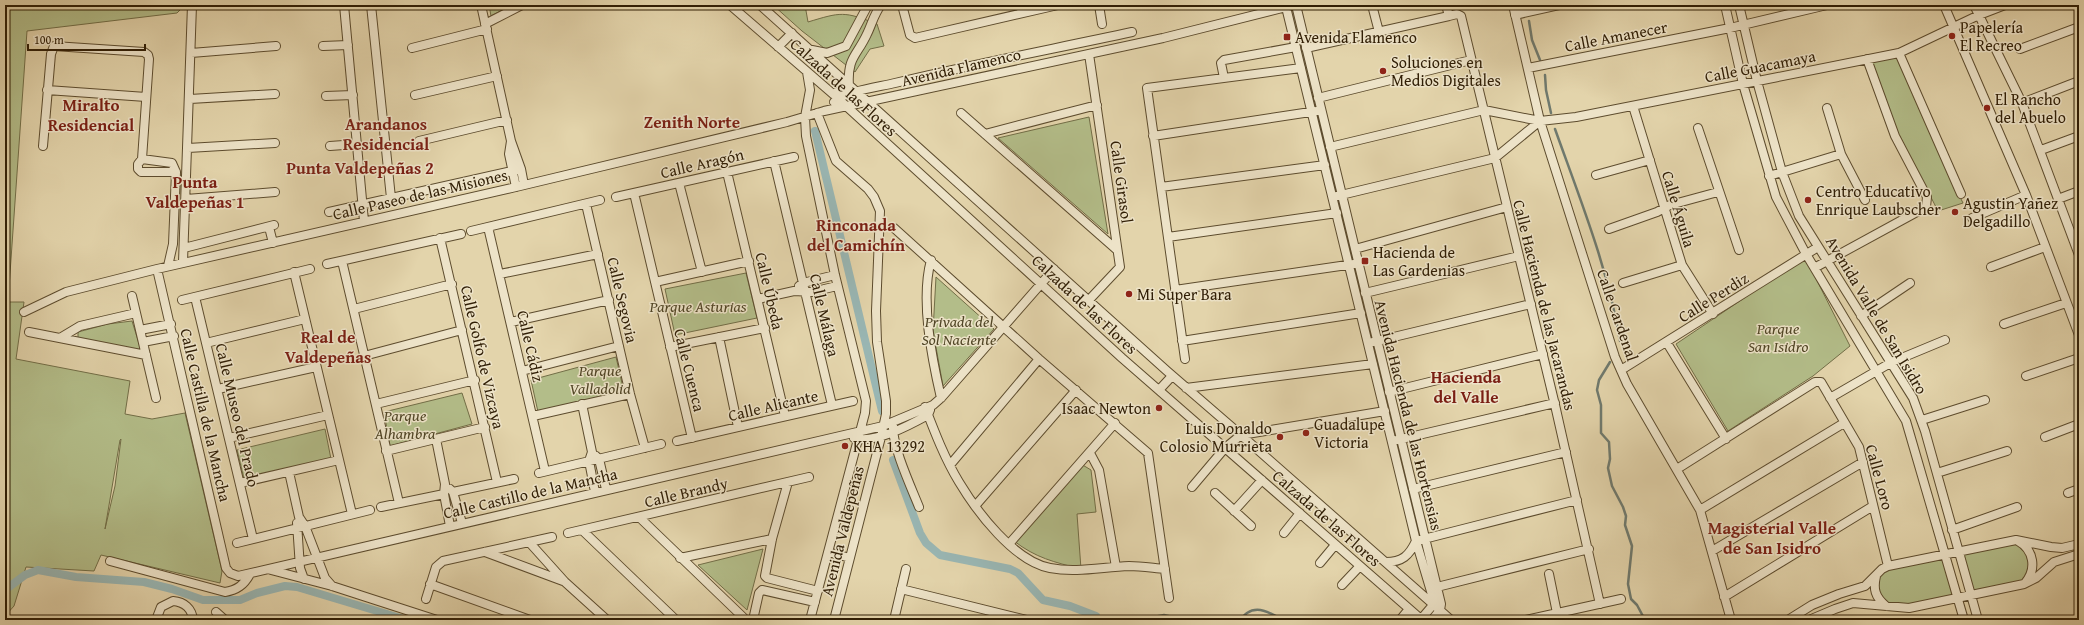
<svg xmlns="http://www.w3.org/2000/svg" width="2084" height="625" viewBox="0 0 2084 625" font-family="'Gentium Book Plus',serif">
	<style>
		.green { fill: #b3bd89; stroke: #726e47; fill-rule: evenodd }
		.lines { fill: none; stroke-linecap: round; stroke-linejoin: round }
		.stream { stroke: #6f796d; stroke-width: 2.5 }
		.canal { stroke: #99b6b3; stroke-width: 8 }
		.minor-casing { stroke: #5d4c2e; stroke-width: 10 }
		.minor { stroke: #ede3c8; stroke-width: 8 }
		.poi-dot { fill: #8f2418; stroke: #ede3c8; stroke-width: 1.5 }
		.labels { text-anchor: middle; stroke-width: 3; stroke-linejoin: round; paint-order: stroke }
		.poi-label { font-size: 16px; fill: #301e05; stroke: #ede3c8; text-anchor: start }
		.street-label { font-size: 16px; fill: #301e05; stroke: #ede3c8 }
		.park-label { font-size: 16px; font-style: italic; fill: #514626; stroke: #ede3c8 }
		.neighbourhood-label { font-size: 17px; font-weight: bold; fill: #7a1f14; stroke: #ede3c8 }
	</style>
	<rect width="100%" height="100%" fill="#e3d4ab"/>
	<filter id="stains"><feTurbulence type="fractalNoise" baseFrequency=".005" numOctaves="4"/><feColorMatrix values="0 0 0 0 .2 0 0 0 0 .09 0 0 0 0 .02 0 0 0 .5 -.17"/></filter>
	<radialGradient id="worn" r=".72"><stop offset=".6" stop-color="#630" stop-opacity="0"/><stop offset="1" stop-color="#630" stop-opacity=".3"/></radialGradient>
	<path class="green" d="M5,5H185L177,13L27,31L8,302H24L16,359L130,381L125,414L152,419L185,413L222,571L220,583L101,555L94,571L26,567L14,606L5,616ZM121,439L115,486L105,529L120,440Z
		M489,5H512L491,16Z
		M773,5H805L808,22C841,12 844,11 877,24L884,46L870,49L855,72L802,31Z
		M1897,56L1959,195L1963,203L1938,211L1898,133L1870,63Z
		M1089,117L1108,234L998,138Z
		M1805,257L1850,346L1813,376L1728,431L1676,344Z
		M746,273L757,318L675,335L665,289Z
		M936,277L994,329L943,386L933,331Z
		M132,321L141,350L78,339V332L108,324Z
		M616,357L624,392L538,412L531,380Z
		M462,393L472,424L390,446L384,412Z
		M325,429L331,459L244,479L237,450Z
		M1081,464L1091,470L1096,512L1077,514L1081,569C1054,562 1036,558 1014,541Z
		M2016,541L2032,561L2024,583L1972,594L1960,552Z
		M763,549L747,610L698,565Z
		M1944,555L1956,597L1909,608L1882,602L1875,583L1883,569Z"/>
	<g class="lines">
		<path class="stream" d="M1529,21L1532,40L1540,60
			M1545,75L1546,90L1551,113
			M1555,129C1580,199 1608,268 1620,341
			M1610,362L1599,380L1597,390L1601,405V433L1609,442L1610,459L1608,468L1612,486L1623,507L1626,516L1625,525L1632,546L1628,584L1631,599L1637,605L1645,620
			M1096,616L1104,620
			M1138,620L1164,615L1186,620
			M1237,620C1242,619 1243,616 1247,613C1259,605 1272,614 1283,620"/>
		<path class="canal" d="M815,131L882,411
			M893,460L920,533L926,543L940,555L1010,569L1018,573L1043,600L1070,606L1096,616
			M5,590L25,575L38,570L76,577L144,582L172,589L203,600H240L257,593L285,586L297,587L407,620"/>
		<defs>
			<path id="minor" d="M344,5L364,221
				M371,5L391,198
				M481,5L511,141
				M730,5L833,94L1122,358L1422,620
				M760,5L1167,371L1241,435L1451,620
				M902,5L910,35L915,38L1058,5
				M1099,5L1102,24
				M1296,5L1441,604L1440,610L1432,620
				M1372,5L1379,32
				M1446,5L1449,16
				M1513,5L1540,121L1615,357L1627,384L1700,510L1731,620
				M1725,5L1743,84L1776,197L1806,254L1906,421L1964,620
				M1739,5L1757,81L1782,172L1799,216L1913,398L1925,431L1978,620
				M1944,5L2026,195L2079,335
				M1974,5L2022,103L2079,255
				M1286,7L1416,541L1433,598V605L1421,619
				M1515,15L1559,5
				M485,24L522,5
				M323,46L348,45
				M778,47L792,33
				M412,48L487,29
				M1306,48L1449,16L1457,14L1461,16L1555,405L1600,604
				M2020,49L2079,27
				M812,50L827,53L846,46L868,5
				M191,53L276,46
				M1899,53L1961,194
				M1528,68L1730,28L1827,5
				M807,72L810,90L805,117L806,136L835,275L866,401L865,413L810,620
				M1224,78L1221,63L1224,60L1296,47
				M47,90L146,97
				M833,94L849,86C847,57 857,56 867,34C872,24 874,14 881,5
				M415,95L497,76
				M326,96L353,95
				M1318,98L1471,60
				M190,99L275,94
				M834,102C845,91 879,87 895,83C974,64 1053,49 1132,32
				M2022,103L2079,81
				M1633,106L1682,265L1713,314
				M1827,108L1841,154L1865,200
				M817,113L836,161L868,189L874,197L880,211L876,311L877,342L886,401V414L881,437L834,620
				M961,113L1117,250
				M1698,128L1739,250
				M985,134L1097,105
				M1153,136L1317,111
				M419,141L507,120
				M43,146L51,54L54,46L144,52L148,55L149,59L142,159L138,164V169L141,172H176
				M330,146L357,144
				M1330,147L1484,110L1540,121L1576,117L1899,53L1979,15L2005,5
				M188,148L275,143
				M2041,150L2079,136
				M142,159L172,163L176,172L173,244L168,266
				M774,161L832,405
				M727,172L785,416
				M1596,175L1650,160
				M1769,176L1841,154
				M679,183L702,272
				M516,187L509,154L511,141L521,169L524,185
				M1161,187L1325,165
				M634,193L692,438
				M1337,196L1495,158L1540,121
				M616,197L794,157
				M186,199L275,192
				M2058,199L2079,191
				M586,204L630,394L645,448
				M329,212L521,169
				M1972,218L2026,195
				M269,227L273,243
				M488,227L545,471
				M894,228L1039,359L1148,453L1169,598
				M1609,229L1657,212L1670,205L1718,192
				M471,231L600,200
				M1168,237L1337,213
				M440,238L497,482
				M184,248L274,225
				M1355,249L1507,207
				M931,260C920,300 932,359 941,398
				M342,261L399,503
				M183,262L192,5
				M327,264L461,234
				M1816,267L1926,207L1927,197L1895,136L1867,59
				M1991,267L2045,247
				M157,269L226,568L230,573L238,576L883,426L933,405L941,398L1054,269
				M294,272L352,514
				M500,274L598,254
				M655,282L749,261
				M1623,283L1682,265
				M799,286L803,283L835,275
				M1175,290L1354,264
				M1365,293L1519,256
				M132,296L156,398
				M195,297L253,539
				M758,299L794,291L812,292L837,286
				M182,300L310,269
				M1088,301L1120,267L1089,54
				M354,309L452,284
				M24,312L66,292L157,269L516,187L787,122L824,111L1163,38L1294,5
				M1861,316L1910,283
				M511,322L609,300
				M2004,324L2066,303
				M140,330L171,324
				M29,332L146,355
				M719,337L738,427
				M60,338L80,326L136,313
				M1182,341L1361,313
				M143,342L174,336
				M1373,342L1531,304
				M206,343L305,319
				M1667,343L1726,439
				M670,347L765,328
				M364,356L462,330
				M1185,359L1147,88L1301,68
				M1621,370L1818,247
				M522,371L619,346
				M2026,376L2079,358
				M1186,388L1373,364
				M218,389L316,367
				M1159,390L1172,376
				M1389,392L1543,354
				M1830,398L1892,362L1945,340
				M376,404L475,380
				M582,404L592,452L589,461L595,492
				M925,407C935,433 945,459 959,482C977,512 1014,561 1050,568C1076,573 1102,567 1129,566C1141,566 1153,568 1165,569
				M533,416L630,394
				M1922,420L1985,400
				M893,426C892,446 911,487 919,507
				M2045,437L2079,424
				M229,438L328,415
				M854,438C875,444 910,425 928,415L930,410
				M436,439L445,484L444,494L450,526
				M1397,440L1555,403
				M677,441L853,401
				M386,451L485,427
				M1090,453L1099,470L1116,567
				M596,456L599,459L606,489
				M950,465L1039,359
				M1677,469L1815,382H1821L1859,447L1888,566
				M289,472L299,517L305,526L325,578L332,586
				M539,473L661,444
				M1937,473L2007,451
				M788,482L772,539L765,576L767,578L818,591
				M240,483L339,460
				M1192,487L1225,448L1241,435L1385,411
				M450,489L453,492L462,523
				M1413,489L1566,452
				M453,492L514,479
				M1215,493L1251,526
				M2068,493L2079,489
				M976,505L1076,390
				M381,507L444,494
				M1700,510L1844,423
				M1234,511L1262,480
				M639,517L746,620
				M297,523L300,568L304,579
				M582,530L676,620
				M1952,530L2017,507
				M568,533L809,477
				M1284,533L1300,513
				M2018,541C2034,550 2037,569 2025,583
				M529,542L565,582L607,620
				M237,543L370,510
				M1009,544L1115,423
				M1712,551L1863,462
				M485,552L563,581
				M828,552L850,558
				M680,558L772,539
				M110,561L225,592C237,590 244,585 250,574
				M1386,562C1402,562 1409,556 1416,541L1577,500
				M1320,563L1335,545
				M271,570L332,586L437,620
				M1549,574L1557,613
				M1876,576C1873,589 1875,597 1886,606
				M430,584L530,620
				M1342,585L1360,566
				M1437,587L1589,549
				M901,589L1027,620
				M1724,597L1873,506
				M426,599L436,567L443,561L552,537
				M216,612L225,620
				M1563,612L1565,620
				M156,620L161,607L173,601C184,602 192,608 193,620
				M753,620L759,593L762,590L815,602
				M894,620L906,569
				M1400,620L1409,609
				M1526,620L1621,599
				M1788,620L1812,605L1839,594L1865,586L1882,569L1888,566L2016,540L2051,547L2062,548L2079,544
				M1809,620L1835,609L1853,603L1909,608L2024,584L2036,578L2054,562L2079,554"/>
		</defs>
		<use href="#minor" class="minor-casing"/>
		<use href="#minor" class="minor"/>
	</g>
	<g class="poi-dot">
		<circle cx="1952" cy="36" r="4"/>
		<rect x="1283" y="33" width="8" height="8" rx="2"/>
		<circle cx="1383" cy="71" r="4"/>
		<circle cx="1987" cy="108" r="4"/>
		<circle cx="1808" cy="200" r="4"/>
		<circle cx="1955" cy="212" r="4"/>
		<rect x="1361" y="257" width="8" height="8" rx="2"/>
		<circle cx="1129" cy="294" r="4"/>
		<circle cx="1159" cy="408" r="4"/>
		<circle cx="1306" cy="433" r="4"/>
		<circle cx="1280" cy="437" r="4"/>
		<circle cx="845" cy="446" r="4"/>
	</g>
	<g class="labels">
		<g class="poi-label">
			<text x="1960" y="33">Papelería<tspan x="1960" dy="18">El Recreo</tspan></text>
			<text x="1295" y="43">Avenida Flamenco</text>
			<text x="1391" y="68">Soluciones en<tspan x="1391" dy="18">Medios Digitales</tspan></text>
			<text x="1995" y="105">El Rancho<tspan x="1995" dy="18">del Abuelo</tspan></text>
			<text x="1816" y="197">Centro Educativo<tspan x="1816" dy="18">Enrique Laubscher</tspan></text>
			<text x="1963" y="209">Agustin Yañez<tspan x="1963" dy="18">Delgadillo</tspan></text>
			<text x="1373" y="258">Hacienda de<tspan x="1373" dy="18">Las Gardenias</tspan></text>
			<text x="1137" y="300">Mi Super Bara</text>
			<text x="1151" y="414" text-anchor="end">Isaac Newton</text>
			<text x="1314" y="430">Guadalupe<tspan x="1314" dy="18">Victoria</tspan></text>
			<text x="1272" y="434" text-anchor="end">Luis Donaldo<tspan x="1272" dy="18">Colosio Murrieta</tspan></text>
			<text x="853" y="452">KHA 13292</text>
		</g>
		<g class="street-label">
			<text transform="translate(1616 36) rotate(-11)" y="6">Calle Amanecer</text>
			<text transform="translate(1760 66) rotate(-11)" y="6">Calle Guacamaya</text>
			<text transform="translate(961 67) rotate(-13)" y="6">Avenida Flamenco</text>
			<text transform="translate(844 87) rotate(42)" y="6">Calzada de las Flores</text>
			<text transform="translate(702 163) rotate(-13)" y="6">Calle Aragón</text>
			<text transform="translate(1122 182) rotate(82)" y="6">Calle Girasol</text>
			<text transform="translate(420 194) rotate(-13)" y="6">Calle Paseo de las Misiones</text>
			<text transform="translate(1679 209) rotate(73)" y="6">Calle Águila</text>
			<text transform="translate(770 291) rotate(77)" y="6">Calle Úbeda</text>
			<text transform="translate(1713 297) rotate(-32)" y="6">Calle Perdiz</text>
			<text transform="translate(623 300) rotate(77)" y="6">Calle Segovia</text>
			<text transform="translate(1085 304) rotate(43)" y="6">Calzada de las Flores</text>
			<text transform="translate(1545 305) rotate(76)" y="6">Calle Hacienda de las Jacarandas</text>
			<text transform="translate(825 315) rotate(77)" y="6">Calle Málaga</text>
			<text transform="translate(1618 315) rotate(71)" y="6">Calle Cardenal</text>
			<text transform="translate(1877 315) rotate(59)" y="6">Avenida Valle de San Isidro</text>
			<text transform="translate(531 346) rotate(77)" y="6">Calle Cádiz</text>
			<text transform="translate(483 357) rotate(77)" y="6">Calle Golfo de Vizcaya</text>
			<text transform="translate(690 370) rotate(76)" y="6">Calle Cuenca</text>
			<text transform="translate(773 405) rotate(-13)" y="6">Calle Alicante</text>
			<text transform="translate(206 415) rotate(77)" y="6">Calle Castilla de la Mancha</text>
			<text transform="translate(238 415) rotate(77)" y="6">Calle Museo del Prado</text>
			<text transform="translate(1409 415) rotate(76)" y="6">Avenida Hacienda de las Hortensias</text>
			<text transform="translate(1880 477) rotate(75)" y="6">Calle Loro</text>
			<text transform="translate(686 492) rotate(-13)" y="6">Calle Brandy</text>
			<text transform="translate(530 493) rotate(-13)" y="6">Calle Castillo de la Mancha</text>
			<text transform="translate(1327 518) rotate(41)" y="6">Calzada de las Flores</text>
			<text transform="translate(842 531) rotate(-76)" y="6">Avenida Valdepeñas</text>
		</g>
		<g class="park-label">
			<text x="698" y="312">Parque Asturias</text>
			<text x="959" y="327">Privada del<tspan x="959" dy="18">Sol Naciente</tspan></text>
			<text x="1778" y="334">Parque<tspan x="1778" dy="18">San Isidro</tspan></text>
			<text x="600" y="376">Parque<tspan x="600" dy="18">Valladolid</tspan></text>
			<text x="405" y="421">Parque<tspan x="405" dy="18">Alhambra</tspan></text>
		</g>
		<g class="neighbourhood-label">
			<text x="91" y="111">Miralto<tspan x="91" dy="20">Residencial</tspan></text>
			<text x="692" y="128">Zenith Norte</text>
			<text x="386" y="130">Arandanos<tspan x="386" dy="20">Residencial</tspan></text>
			<text x="360" y="174">Punta Valdepeñas 2</text>
			<text x="195" y="188">Punta<tspan x="195" dy="20">Valdepeñas 1</tspan></text>
			<text x="856" y="231">Rinconada<tspan x="856" dy="20">del Camichín</tspan></text>
			<text x="328" y="343">Real de<tspan x="328" dy="20">Valdepeñas</tspan></text>
			<text x="1466" y="383">Hacienda<tspan x="1466" dy="20">del Valle</tspan></text>
			<text x="1772" y="534">Magisterial Valle<tspan x="1772" dy="20">de San Isidro</tspan></text>
		</g>
	</g>
	<rect width="2084" height="625" fill="none" stroke="#e3d4ab" stroke-width="20"/>
	<rect x="6" y="6" width="2072" height="613" fill="none" stroke="#301e05" stroke-width="2"/>
	<rect x="10" y="10" width="2064" height="605" fill="none" stroke="#301e05"/>
	<path d="M28 44v6h117v-6" fill="none" stroke="#301e05" stroke-width="2"/>
	<text x="34" y="44" font-size="12" fill="#301e05" stroke="#ede3c8" stroke-width="3" paint-order="stroke">100 m</text>
	<rect width="100%" height="100%" filter="url(#stains)"/>
	<rect width="100%" height="100%" fill="url(#worn)"/>
</svg>
